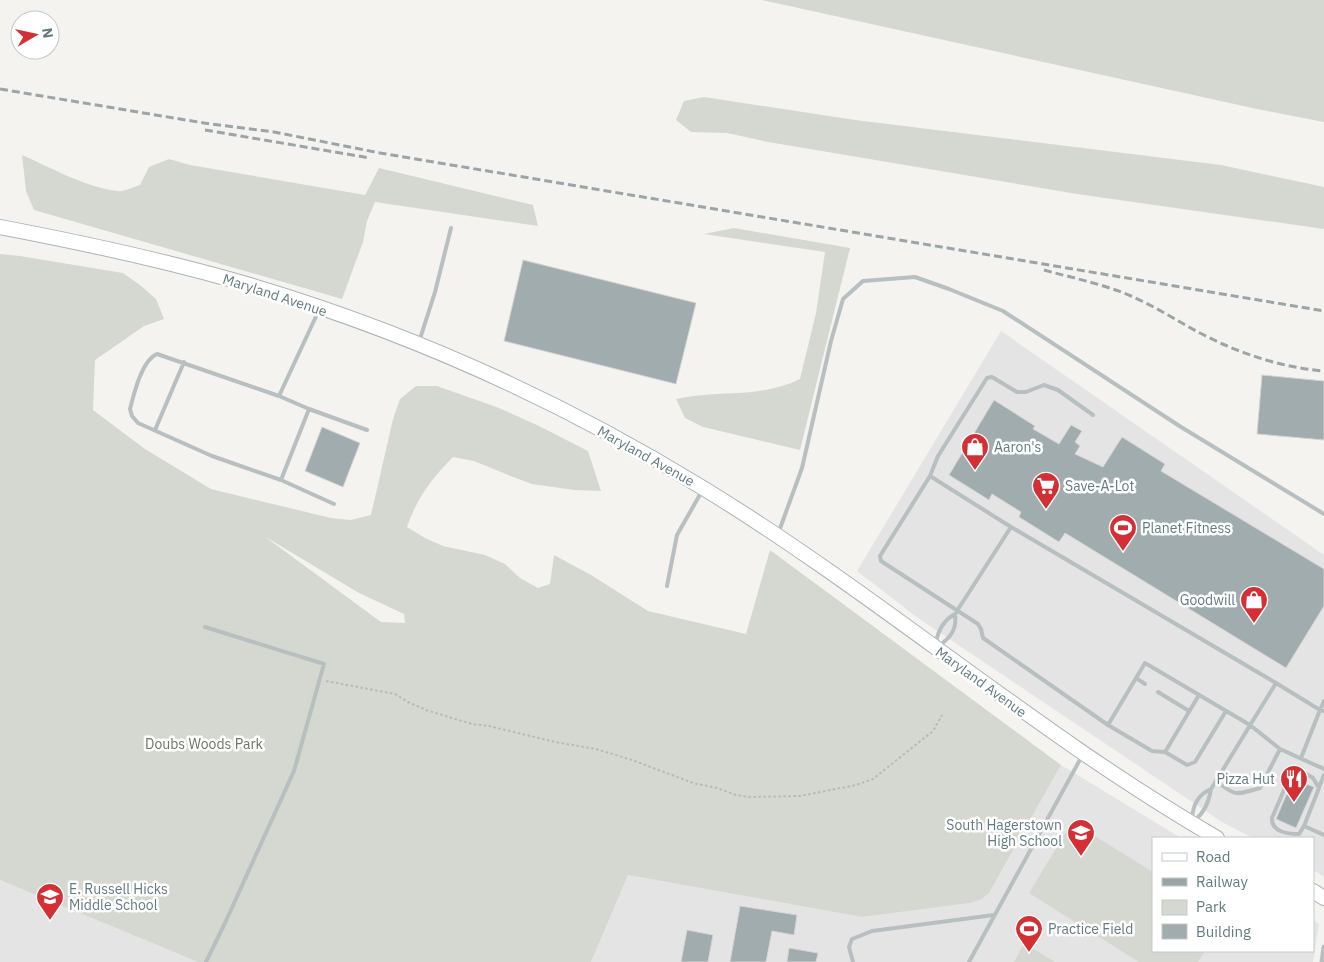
<svg xmlns="http://www.w3.org/2000/svg" width="1324" height="962" viewBox="0 0 1324 962" font-family="'IBM Plex Sans',sans-serif">
	<style>
		.built { fill: #e4e4e4 }
		.green { fill: #d5d8d0; fill-rule: evenodd }
		.building { fill: #a1acae; stroke: #d5d4d3 }
		.lines { fill: none; stroke-linecap: round; stroke-linejoin: round }
		.secondary-casing { stroke: #abb3b5; stroke-width: 16 }
		.path { stroke: #b5b9ba; stroke-width: 2; stroke-dasharray: 2.5 2.5; stroke-linecap: butt }
		.lane { stroke: #b8bfc0; stroke-width: 4 }
		.street { stroke: #b8bfc0; stroke-width: 5 }
		.secondary { stroke: #fff; stroke-width: 14 }
		.rail { stroke: #9ba4a6; stroke-width: 3; stroke-dasharray: 8 4; stroke-linecap: butt }
		.labels { text-anchor: middle; stroke-width: 5; stroke-linejoin: round; paint-order: stroke }
		.street-label { font-size: 14px; fill: #657a7f; stroke: #fff }
		.poi-label { font-size: 14px; fill: #657a7f; stroke: #fff; text-anchor: start }
		.park-label { font-size: 14px; fill: #6c7663; stroke: #fff }
	</style>
	<rect width="100%" height="100%" fill="#f4f3f0"/>
	<path class="built" d="M1001,331L1324,555V877L1313,870V838H1253L1222,822L918,618L857,571Z
		M1061,765L1181,838H1153V951H1313V920L1319,924L1313,962H591L628,875L862,917L971,903L982,899L989,893Z
		M0,880L198,962H0Z"/>
	<path class="green" d="M762,0H1324V122L1257,109Z
		M704,97L855,120L1221,165L1324,187V229L1077,194L768,142L727,133L691,132L676,120L684,101Z
		M22,155C49,167 88,188 117,191C124,192 133,187 140,185L149,167L169,159L190,165L365,195L379,168L533,205L538,226L375,202L367,221L363,242L342,299L34,210L26,191Z
		M734,228L850,248L800,450L703,427L685,418L676,399C719,389 759,399 800,379L816,313L825,252L704,234Z
		M0,254L20,256L123,273L140,285L156,299L164,319L144,326L95,360L93,410L145,449L211,489L331,518L351,520L371,515L393,419L400,399L416,386H437L499,408L539,426L588,451L601,491L574,490L532,484L513,477L474,461L453,457C432,478 417,498 407,527L425,538L443,546L485,555L505,564L520,578L538,588L550,584L554,555L591,575L648,611L746,634L770,550L1061,765L989,893L982,899L971,903L862,917L628,875L591,962H198L0,880ZM264,536L359,593L404,614L405,623L381,622Z
		M1072,822L1153,872V951H1205L1198,962H1139L1029,893Z
		M1024,943L1055,962H1014Z"/>
	<path class="building" d="M523,260L696,303L676,384L504,341Z
		M1262,375L1324,381V440L1257,434Z
		M994,400L1035,426L1033,429L1059,444L1071,425L1082,431L1075,442L1080,446L1075,454L1103,467L1122,437L1165,464L1161,471L1324,569V606L1286,668L1065,533L1059,542L1019,517L1021,512L992,494L989,500L949,475Z
		M322,427L360,443L343,487L305,471Z
		M1296,772L1307,779L1306,784L1314,787L1296,828L1276,819Z
		M740,906L797,915L794,935L772,931L766,962H730Z
		M687,930L713,935L708,962H681Z
		M789,948L818,953L816,962H787Z"/>
	<g class="lines">
		<defs>
			<path id="secondary" d="M0,227C79,242 158,259 236,281C399,328 558,399 703,488C880,596 1037,734 1217,838
				M1313,891L1324,898"/>
		</defs>
		<use href="#secondary" class="secondary-casing"/>
		<path class="path" d="M326,681L395,694L408,702L426,710L472,724L489,726L555,742L596,749L632,760L693,783L717,788L736,795L750,797L800,796L856,785L873,779L933,731L942,715"/>
		<path class="lane" d="M319,310L279,396L157,354C142,360 134,393 130,409L132,416L138,423L212,456L281,480L334,504
			M419,342L435,292L451,228
			M279,396L309,409L281,480
			M309,409L367,430
			M155,430L184,362
			M930,476L938,456L987,378L992,377L1017,392H1026L1044,385L1058,390L1093,415
			M1011,527L930,476L880,556L881,561L978,624L981,629L983,638L1108,725L1152,751L1165,752L1199,695
			M778,534L802,468L831,341L843,299L863,281L915,277L949,289L1003,311L1181,427L1324,514
			M667,586L677,535L702,491
			M205,627L324,664L294,771L225,923L206,962
			M936,643C938,630 944,620 955,614L1011,527L1276,683
			M938,646C951,638 957,629 955,614
			M1136,678L1145,684
			M1158,692L1189,711
			M1324,701L1320,710L1324,711
			M1108,725L1145,663L1250,725L1280,749
			M1165,752L1187,765L1195,762L1226,711
			M1296,768L1313,778L1319,788L1304,826L1299,834C1288,834 1271,832 1272,818L1293,769Z
			M1216,781C1237,797 1235,795 1260,788L1280,749L1324,769
			M1319,787L1324,775
			M1192,818C1193,805 1199,794 1211,789
			M1195,820C1205,812 1209,802 1211,789L1276,683L1320,710L1301,758
			M1304,826L1324,835
			M853,962L849,947L852,939L872,931L994,915
			M969,962L1082,756"/>
		<path class="street" d="M1322,962L1324,947"/>
		<use href="#secondary" class="secondary"/>
		<path class="rail" d="M0,89L204,123L274,132L380,153L1324,311
			M205,130L370,158
			M1044,270C1073,278 1103,284 1131,296C1154,306 1176,320 1198,332C1238,353 1279,367 1324,371"/>
	</g>
	<defs>
		<symbol id="shop-pin" viewBox="-11 -11 22 30"><path d="M0 17L-7.5 6A9.5 9.5 0 1 1 7.5 6Z" fill="#d33035" stroke="#fff"/><path d="M-5-2.5h2.3a2.7 3.5 0 0 1 5.4 0H5L5.5 6h-11ZM-1.5-2.5h3a1.5 2.3 0 0 0-3 0Z" fill="#fff"/></symbol>
		<symbol id="supermarket-pin" viewBox="-11 -11 22 30"><path d="M0 17L-7.5 6A9.5 9.5 0 1 1 7.5 6Z" fill="#d33035" stroke="#fff"/><path d="M-6-5.5h2.5l.6 2H6L4.5 2H-2.5L-4.4-4H-6ZM-1.5 3.2a1.3 1.3 0 1 0 .1 0ZM3 3.2a1.3 1.3 0 1 0 .1 0Z" fill="#fff"/></symbol>
		<symbol id="stadium-pin" viewBox="-11 -11 22 30"><path d="M0 17L-7.5 6A9.5 9.5 0 1 1 7.5 6Z" fill="#d33035" stroke="#fff"/><path d="M0-5a6.5 5 0 1 0 0 10a6.5 5 0 1 0 0-10ZM-3.5-1.8h7v3.6h-7Z" fill="#fff"/></symbol>
		<symbol id="restaurant-pin" viewBox="-11 -11 22 30"><path d="M0 17L-7.5 6A9.5 9.5 0 1 1 7.5 6Z" fill="#d33035" stroke="#fff"/><path d="M-5-6h1v4h1v-4h1v4h1v-4h1v5L-1.5 .5V6h-2V.5L-5-1ZM5-6V6H3V1.5H1.5Q1.5-4 5-6Z" fill="#fff"/></symbol>
		<symbol id="school-pin" viewBox="-11 -11 22 30"><path d="M0 17L-7.5 6A9.5 9.5 0 1 1 7.5 6Z" fill="#d33035" stroke="#fff"/><path d="M0-5L7-2L0 1L-7-2ZM-4 1L0 2.5L4 1V4Q0 6-4 4Z" fill="#fff"/></symbol>
	</defs>
	<g fill-rule="evenodd">
		<use href="#shop-pin" x="959" y="431" width="32" height="43"/>
		<use href="#supermarket-pin" x="1030" y="470" width="32" height="43"/>
		<use href="#stadium-pin" x="1107" y="512" width="32" height="43"/>
		<use href="#shop-pin" x="1238" y="584" width="32" height="43"/>
		<use href="#restaurant-pin" x="1278" y="763" width="32" height="43"/>
		<use href="#school-pin" x="1065" y="817" width="32" height="43"/>
		<use href="#school-pin" x="34" y="881" width="32" height="43"/>
		<use href="#stadium-pin" x="1013" y="913" width="32" height="43"/>
	</g>
	<g class="labels">
		<g class="street-label">
			<text transform="translate(275 295) rotate(18)" y="5">Maryland Avenue</text>
			<text transform="translate(646 456) rotate(29)" y="5">Maryland Avenue</text>
			<text transform="translate(981 682) rotate(36)" y="5">Maryland Avenue</text>
		</g>
		<g class="poi-label">
			<text x="994" y="452">Aaron's</text>
			<text x="1065" y="491">Save-A-Lot</text>
			<text x="1142" y="533">Planet Fitness</text>
			<text x="1235" y="605" text-anchor="end">Goodwill</text>
			<text x="1275" y="784" text-anchor="end">Pizza Hut</text>
			<text x="1062" y="830" text-anchor="end">South Hagerstown<tspan x="1062" dy="16">High School</tspan></text>
			<text x="69" y="894">E. Russell Hicks<tspan x="69" dy="16">Middle School</tspan></text>
			<text x="1048" y="934">Practice Field</text>
		</g>
		<g class="park-label">
			<text x="204" y="749">Doubs Woods Park</text>
		</g>
	</g>
	<rect x="1152" y="837" width="162" height="115" fill="#ffffff" stroke="#c1cacc"/>
	<rect x="1162" y="853" width="25" height="8" fill="#ffffff" stroke="#c1cacc"/>
	<text x="1196" y="862" font-size="15" fill="#657a7f">Road</text>
	<rect x="1162" y="878" width="25" height="8" fill="#9ba4a6" stroke="#c1cacc"/>
	<text x="1196" y="887" font-size="15" fill="#657a7f">Railway</text>
	<rect x="1162" y="900" width="25" height="15" fill="#d5d8d0" stroke="#c1cacc"/>
	<text x="1196" y="912" font-size="15" fill="#657a7f">Park</text>
	<rect x="1162" y="924" width="25" height="15" fill="#a1acae" stroke="#c1cacc"/>
	<text x="1196" y="937" font-size="15" fill="#657a7f">Building</text>
	<g transform="translate(35 35) rotate(81)"><circle r="24" fill="#ffffff" stroke="#c1cacc"/>
	<path d="M0-4L9 19L0 12L-9 19Z" fill="#d33035"/>
	<text y="-8" font-size="14" font-weight="bold" text-anchor="middle" fill="#657a7f">N</text>
	</g>
</svg>
